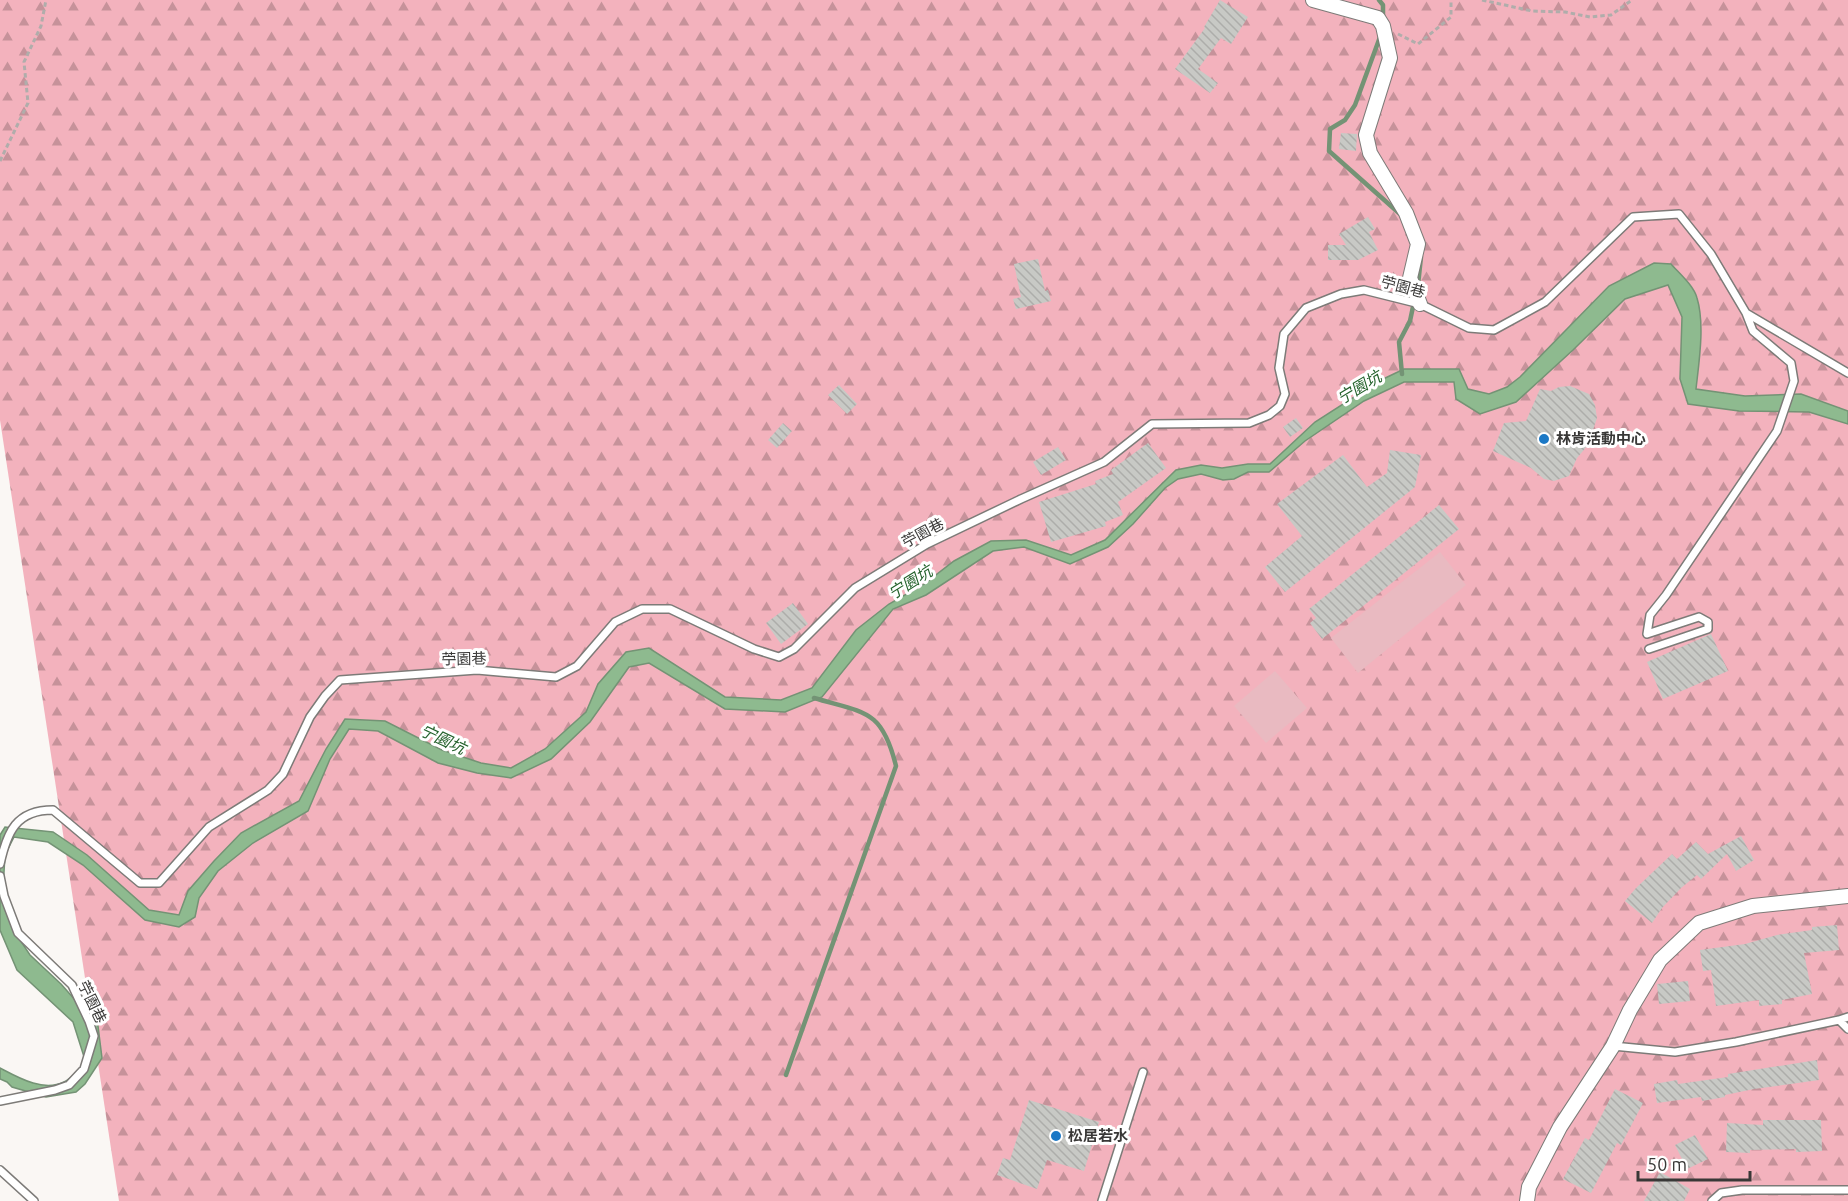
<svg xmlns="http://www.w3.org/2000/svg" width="1848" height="1201" viewBox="0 0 1848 1201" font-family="Ubuntu,'Noto Sans TC',sans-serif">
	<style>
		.forest { fill: url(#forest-firs) }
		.pitch { fill: #e9bac1 }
		.water { fill: #8eba8f; stroke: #749375; stroke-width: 1.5 }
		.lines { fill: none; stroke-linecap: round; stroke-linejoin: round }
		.stream { stroke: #749375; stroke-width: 4.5 }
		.building { fill: url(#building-back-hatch) }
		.lane-casing { stroke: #7d7b78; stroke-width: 10 }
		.street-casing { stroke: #7d7b78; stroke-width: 16 }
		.path { stroke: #b0adab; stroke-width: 3; stroke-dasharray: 4.5 3; stroke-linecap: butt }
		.lane { stroke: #fff; stroke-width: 7 }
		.street { stroke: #fff; stroke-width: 14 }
		.poi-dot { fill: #1b78c5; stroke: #fff; stroke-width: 2 }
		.labels { text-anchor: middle; stroke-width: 6; stroke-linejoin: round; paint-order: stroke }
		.street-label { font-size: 15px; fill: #393837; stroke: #fff }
		.poi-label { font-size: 15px; font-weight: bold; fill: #393837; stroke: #fff; text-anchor: start }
		.water-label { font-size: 16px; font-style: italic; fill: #23612b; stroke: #fff }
	</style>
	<defs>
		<pattern id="forest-firs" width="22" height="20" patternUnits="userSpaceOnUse" patternTransform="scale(1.5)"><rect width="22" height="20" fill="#f3b2bd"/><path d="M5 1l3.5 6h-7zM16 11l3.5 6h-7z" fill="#c6929a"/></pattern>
		<pattern id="building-back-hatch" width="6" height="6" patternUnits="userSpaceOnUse" patternTransform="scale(1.5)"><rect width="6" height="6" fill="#c8c9c5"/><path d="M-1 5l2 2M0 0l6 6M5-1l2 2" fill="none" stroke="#adadaa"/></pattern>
	</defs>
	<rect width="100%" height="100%" fill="#faf7f4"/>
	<path class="forest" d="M0,0H1848V1201H119L0,420Z"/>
	<path class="pitch" d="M1440,552L1466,585L1358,673L1331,638Z
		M1275,671L1307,708L1266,743L1234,706Z"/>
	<path class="water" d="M1654,263L1671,264C1679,273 1694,286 1697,298C1705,324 1699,362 1696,389L1745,396L1801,394L1848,411V424L1809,412L1739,411L1688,404L1680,379L1682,317L1668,285L1625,299L1573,350L1516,402L1480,414L1456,399L1454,382H1404L1364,401L1305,441L1269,472H1248L1234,479L1223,480L1201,474L1178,479L1165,488L1133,524L1108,547L1070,564L1024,547L993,551L926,595L893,609L822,697L785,712L725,709L649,663L629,667L590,722L551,759L511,778L477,773L438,763L378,731L349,729L330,759L308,811L253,843L218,871L199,898L195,917L179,927L145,920L83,865L48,842L14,837L5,855L3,889L12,928L30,955L61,984L98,1026L102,1058L85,1084L76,1092L46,1097L12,1087L7,1082L0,1079V1068C19,1078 43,1092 64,1082C72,1078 79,1069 86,1063L73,1022L17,970L0,930V835L5,827L53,832L87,855L149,910L179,915L188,891L214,861L241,833L299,801L326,749L345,719L385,721L442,750L481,763L511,768L545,749L586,712L598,684L626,652L649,648L725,697L781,700L812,688L856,630L889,604L924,584L954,561L991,541L1026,540L1071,555L1105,540L1176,470L1201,465L1222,468L1248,464H1270L1315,422L1379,381L1404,369H1459L1468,389L1489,394L1507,387L1520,377L1609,286Z"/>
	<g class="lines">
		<path class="stream" d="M1379,0L1383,5V20
			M1380,37L1355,105L1345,120L1330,129L1329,151L1400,214
			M1418,285L1421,257
			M1402,374L1399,342L1410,321L1414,302
			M786,1075L896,766C882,709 865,713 814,698"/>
	</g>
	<path class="building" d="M1220,0L1248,17L1231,44L1221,38L1198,69L1218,83L1210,93L1175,69L1205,28L1204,27Z
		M1341,133L1357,134L1356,151L1339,149Z
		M1368,217L1375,229L1369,232L1378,250L1358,260H1328V245H1346L1339,234Z
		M1038,259L1045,291L1048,290L1051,301L1016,309L1013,299L1021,297L1014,264Z
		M839,385L857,404L847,414L828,395Z
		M1570,386L1589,394L1595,405L1597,418L1588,445L1577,458L1569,476L1554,481L1544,479L1531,468L1493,451L1504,423L1526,421L1540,389L1551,391L1559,387Z
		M1296,418L1303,428L1290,437L1283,427Z
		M783,423L792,431L777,448L768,440Z
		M1148,443L1166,468L1118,502L1123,515L1105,522L1106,526L1051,542L1039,502L1096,484L1095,481L1113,474L1111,470Z
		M1058,447L1066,460L1041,475L1033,462Z
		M1390,450L1421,455L1415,487L1285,592L1265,567L1302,536L1277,504L1343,455L1367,487L1387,473Z
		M1439,505L1459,529L1322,639L1310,623L1316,618L1309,609Z
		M793,603L808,624L781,644L766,623Z
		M1711,634L1728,671L1663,699L1647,662Z
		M1741,836L1754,860L1736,871L1727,854L1701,879L1697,875L1681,888L1662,908L1652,923L1625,901L1636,888L1672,854L1677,859L1696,842L1708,854Z
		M1837,925L1839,950L1804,953L1812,994L1782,1000V1004L1759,1006V1000L1716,1006L1711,970L1703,971L1700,950L1745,944L1777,935L1812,930V927Z
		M1688,981L1690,1001L1659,1004L1657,984Z
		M1817,1060L1819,1080L1754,1089L1725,1095V1097L1702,1101L1701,1097L1657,1103L1654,1084L1677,1080L1678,1084L1728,1077V1074Z
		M1615,1089L1643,1103L1621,1145L1617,1143L1591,1193L1563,1179L1585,1138L1589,1140Z
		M1029,1100L1099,1122L1084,1171L1047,1160L1037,1189L997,1175L1003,1158L1010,1160Z
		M1763,1120H1821L1822,1151L1796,1152V1149L1750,1150V1153L1726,1152L1727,1123L1763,1125Z
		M1695,1135L1708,1159L1687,1169L1675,1145Z
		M1660,1172L1690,1189L1684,1201H1644Z"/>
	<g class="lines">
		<defs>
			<path id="lane" d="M1649,649L1708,629V622L1699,617L1647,634L1650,615L1666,595L1777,431L1794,381L1791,363L1753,331L1746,313
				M0,864C7,832 16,810 53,810L140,883H159L209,827L268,790L283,774L310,717L325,696L340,680L477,670L556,677L577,666L615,622L642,609H670L754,649L779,657L794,649L855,588L927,544L1021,499L1104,462L1152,424L1249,423L1269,415L1280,406L1285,394L1279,368L1284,334L1306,308L1341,294L1364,290L1420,304L1469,328L1494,330L1545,302L1633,217L1679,214L1711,254L1746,313L1848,373
				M0,876L4,896L18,933L72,985L89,1021L94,1036L84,1069L69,1085L55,1090L0,1101
				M1839,1020L1848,1017
				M1613,1046L1675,1052L1736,1042L1839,1020L1848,1029
				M0,1170L34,1201
				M1102,1201L1143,1072
				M1712,1201L1721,1193L1742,1190H1848"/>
			<path id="street" d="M1313,0L1378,18L1383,26L1390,58L1366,135L1370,153L1406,213L1418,244L1410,278L1420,304
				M1527,1201L1529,1187L1560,1127L1613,1046L1630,1010L1660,960L1699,923L1753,906L1848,896"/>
		</defs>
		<use href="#lane" class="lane-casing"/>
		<use href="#street" class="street-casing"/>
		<path class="path" d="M1482,0L1532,11L1565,12L1590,17L1611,15L1632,0
			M1398,34L1418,44L1451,17V0
			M0,161L28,103L24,62L41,26L46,0"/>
		<use href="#lane" class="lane"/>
		<use href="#street" class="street"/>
	</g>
	<g class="poi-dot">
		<circle cx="1544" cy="439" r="6"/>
		<circle cx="1056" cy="1136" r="6"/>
	</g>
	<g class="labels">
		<g class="street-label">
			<text transform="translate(1403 287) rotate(15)" y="5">苧園巷</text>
			<text transform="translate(923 533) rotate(-28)" y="5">苧園巷</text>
			<text transform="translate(464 659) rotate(-1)" y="5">苧園巷</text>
			<text transform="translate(92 1002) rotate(64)" y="5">苧園巷</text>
		</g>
		<g class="poi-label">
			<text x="1556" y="444">林肯活動中心</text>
			<text x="1068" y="1141">松居若水</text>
		</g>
		<g class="water-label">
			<text transform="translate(1359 387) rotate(-31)" y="6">宁園坑</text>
			<text transform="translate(910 582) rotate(-32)" y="6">宁園坑</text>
			<text transform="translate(443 739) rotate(25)" y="6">宁園坑</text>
		</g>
	</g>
	<path d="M1638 1171v9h112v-9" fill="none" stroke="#393837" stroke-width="3"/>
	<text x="1647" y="1171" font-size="18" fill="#393837" stroke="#ffffff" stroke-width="4.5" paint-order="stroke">50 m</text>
</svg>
